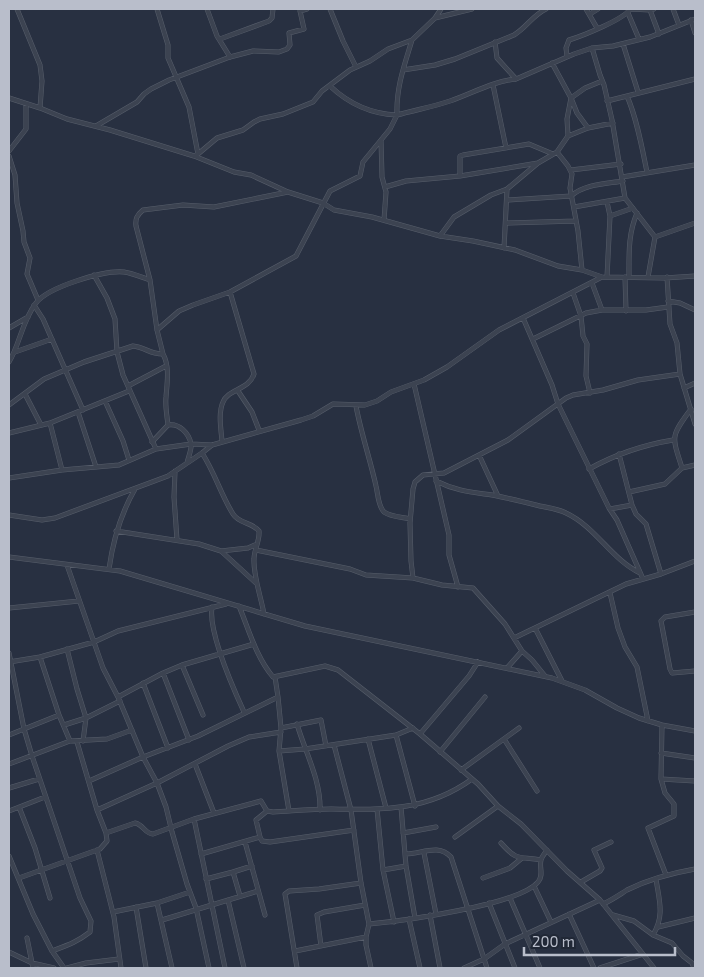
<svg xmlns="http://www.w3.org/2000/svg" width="704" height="977" viewBox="0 0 704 977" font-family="'Exo 2',sans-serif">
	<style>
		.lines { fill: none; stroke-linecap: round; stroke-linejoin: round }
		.street-casing { stroke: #575e6b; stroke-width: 5 }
		.street { stroke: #3c4351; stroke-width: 4 }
	</style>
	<rect width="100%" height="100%" fill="#283041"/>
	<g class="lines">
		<defs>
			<path id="street" d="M17,9L40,65L42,81L40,108
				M157,9L168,45V58L189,107L198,154
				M207,9L217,36L230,57
				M330,9L343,41L356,67
				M586,9L597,28
				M630,9L650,10L654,9
				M673,9L679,25
				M650,10L659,34
				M628,13L639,39
				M590,14L598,9
				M435,18L472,9
				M691,20L695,33
				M220,39L269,21L272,18L273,9
				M495,42L497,58L516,79
				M623,44L638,92
				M592,48L600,75L604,85L612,120L625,198L655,237
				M567,56L566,48L569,40C582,36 625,19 630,9
				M552,63L571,98L577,113L588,128
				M403,70L435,65L455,59L514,35C526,28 533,15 546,9
				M493,85L506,148
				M330,86C349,104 371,114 397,115C396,88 404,66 412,40
				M627,96C637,119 642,148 647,172
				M9,98L40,108L67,119L110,130L194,156L234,172L251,175L288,192L323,203L334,210L372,217L440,236L473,241L515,250L558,266L582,270L602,277
				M607,101L695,79
				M96,126L137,102L144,94L151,89L169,80L230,57L253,51L279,52L287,49L290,45L289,33L304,29L300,11L307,9
				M568,136L588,128L613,123
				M381,140L382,177L386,192L384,220
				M9,151L26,129V104
				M557,152L568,166L572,174L570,188L578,231L582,270
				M9,156L15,175L17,203L23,231L24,242L30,258L27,274L38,300
				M194,156L198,154L217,138L243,130L254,122L260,119L283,114L313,102L322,91L350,70L370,61L388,49L412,40L435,18L441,9
				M571,170L621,164
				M460,176V156L463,155L529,144L553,154
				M622,177L695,165
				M385,187L406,181L460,176L538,163
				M508,200L571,196C585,184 605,184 623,181
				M607,202L610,216L607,277
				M574,207L625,198
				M610,216L633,208
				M506,223L576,221
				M440,236L454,217L491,195L507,189L538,163L557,152L568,136L567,119L571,98L585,88L602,81
				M655,237L695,223
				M504,248L507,189
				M94,275L107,298L115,319L117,352L123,375L156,449
				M625,277L626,311
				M629,277C629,254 628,234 637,213
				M648,277L655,237
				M667,277L670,324L677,343L680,374L695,424
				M592,283L602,310
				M573,293L581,316L583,336L587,344L586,376L590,393
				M668,301L680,303L695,310
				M34,305L43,319L83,410
				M523,318L552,385L558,404L609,508L617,520L643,579
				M9,328L28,317
				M157,330L179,311L193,305L230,292L296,256L330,191L360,176L363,162L390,129L397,115C414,110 433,107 450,101C471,94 493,81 516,79L574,54L592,48L613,46L650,37L695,19
				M533,339L586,313L602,310H646L668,307
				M15,352L52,339
				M163,354L157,330L150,280L136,226C135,219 137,215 143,210L183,205L214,207L288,192
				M9,362C20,344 22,321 36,303C48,287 104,270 124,272C132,273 141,277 150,280
				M414,384L449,535V555L458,587
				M128,386L166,366
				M684,388L695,383
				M238,391L252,412L259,430
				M25,394L41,425
				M105,401L123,441L129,460
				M9,405L44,379L84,362L133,346C145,347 149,354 163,354C170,367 167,383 166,397C165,406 167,416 168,425
				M356,406C361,433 370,459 376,486C378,494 378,506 384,512C391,517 402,517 410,519
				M78,412L96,467
				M50,423L62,470
				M168,425C179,423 189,433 191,444C192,449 188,458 187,463
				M9,433L50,423L129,391
				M222,441C221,429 218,413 223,402C228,389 249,390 254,374L230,292
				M152,442L168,425
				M202,453C215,473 221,495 233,514C239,524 252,522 259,531C260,541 254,549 254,559C253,575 261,597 264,614
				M619,454L632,505L636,514L646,524L661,574
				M479,455L498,496
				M682,468C672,436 670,437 691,409
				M589,469C616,454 643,445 673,440
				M175,471L174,497L177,540
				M9,478L62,470L119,465L156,449L191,444L212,445L301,420L313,416L333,404L365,405L377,401L391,392L424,380L447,367L499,330L602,277L665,278L695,276
				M436,481C456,491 471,492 492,495C508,498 524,502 540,506C549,508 558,509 566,513C596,527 611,559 640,573
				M629,492L665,484L682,468L695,465
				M610,509L632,505
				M9,515L42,520L55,518L168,476L202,453L212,445
				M116,531L199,544L221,551L257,584
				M256,550L350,569L366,575L413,578L442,585L473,588L505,624L522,651L532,660L545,676
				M221,551L248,548L257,544
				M9,557L120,571L305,626L552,678L585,690L617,708L639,718L662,725L695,731
				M67,565L103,668L118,697L143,757L157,783L166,807L172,832L187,884L196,908L209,968
				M109,569C113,540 120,515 135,489
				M413,578L411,561L410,523L413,489L415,482L423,475L444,473L508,440L566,398L573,395L603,390L638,380L680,374
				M610,593L618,628L625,647L637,667L648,721
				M239,606C249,630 256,657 273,677L325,666L338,670L420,734L478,784L498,806L521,824L567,871L600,900L654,968
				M212,607C208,632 233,688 244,712
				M9,608L79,601
				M695,612L665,617L661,621L670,669L672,673L695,671
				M535,628L562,681
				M514,638L626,584L661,574L695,561
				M67,649L77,689L86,718L83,741
				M9,653L24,729L32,756L80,898L91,921L90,932C77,942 68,945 52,951
				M40,657L59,715L70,741
				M9,662L40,657L94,642L118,631L226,604
				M182,665L203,715
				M507,668L522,651
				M163,673L189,740
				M143,683L168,748
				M118,697L163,673L182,665L254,644
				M278,697L281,728L279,751
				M297,724C305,752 321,780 320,810
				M64,725L86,718L120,701
				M662,725L661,779L665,793L674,804V816L648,828L666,875
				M281,728L321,720L326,746
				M420,734L469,676L478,662
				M9,735L59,715
				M396,735L415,806
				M368,739L386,808
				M504,739L537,791
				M334,745L351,810L361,883L369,924L366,937V945L371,968
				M440,752L485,697
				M661,753L695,758
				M9,764L70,741L107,739L132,730
				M195,764L214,813
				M461,770L519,728
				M661,779L695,781
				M89,781L143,757L198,736L278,697L275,677
				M9,788L39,779
				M19,807L35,848L50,898
				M401,807L406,866L415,918
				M377,809L383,870L394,922
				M97,810L157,783L228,746L249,737L281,732
				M9,811L45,797
				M267,811L256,820L260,837L262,841L270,842L354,830
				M289,811L279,751L305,749L396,735L413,728
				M194,819L225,968
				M106,833L135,823C143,824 145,834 153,834L194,819L261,801L267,811L273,812C292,811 312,809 331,809C384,810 428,811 472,779
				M403,833L436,827
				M455,837L498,806
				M245,842L265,915
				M501,843C518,862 518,856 541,860
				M97,850L114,917L121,968
				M424,853L436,914
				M201,854L260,837
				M405,854C422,854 438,843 451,857L487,968
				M9,856L33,914L52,951L64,968
				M383,870L406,866
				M233,872L252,866
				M19,878L100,849L107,841L106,833L97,810L77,742
				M483,878L510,868L522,858
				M206,879L233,872L240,896
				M581,882L600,871L602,868L594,850L611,842
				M534,886L551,922
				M510,898L540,968
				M228,900L244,968
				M157,903L190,892
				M489,903L515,968
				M603,904C612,900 619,895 627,890C649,879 672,873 695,869
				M136,907L146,968
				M113,912L157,903L172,968
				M569,914L594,968
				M430,915L440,968
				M613,915L634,921L653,935L672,943L683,956L692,963L694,968
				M409,919L420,968
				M162,920L258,891
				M369,924C402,921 519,905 538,882C544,875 539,867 541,860C542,856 545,853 547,850
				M658,927L695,918
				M653,935C665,915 659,900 656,879
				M27,938L32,963L54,968
				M321,946L317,915L324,912L365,905
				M295,951L366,937
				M9,952L32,963L33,968
				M67,968L86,963L119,959
				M297,968L285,894L289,891L319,889L361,883
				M464,968L484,959L505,944L600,900
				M600,968L643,954"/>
		</defs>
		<use href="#street" class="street-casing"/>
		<use href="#street" class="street"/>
	</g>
	<rect width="704" height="977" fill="none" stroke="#b9becb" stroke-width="20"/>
	<path d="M524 947v8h151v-8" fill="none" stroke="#b9becb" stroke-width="2.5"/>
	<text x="532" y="947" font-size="15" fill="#b9becb" stroke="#212836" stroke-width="4" paint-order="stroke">200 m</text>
</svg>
